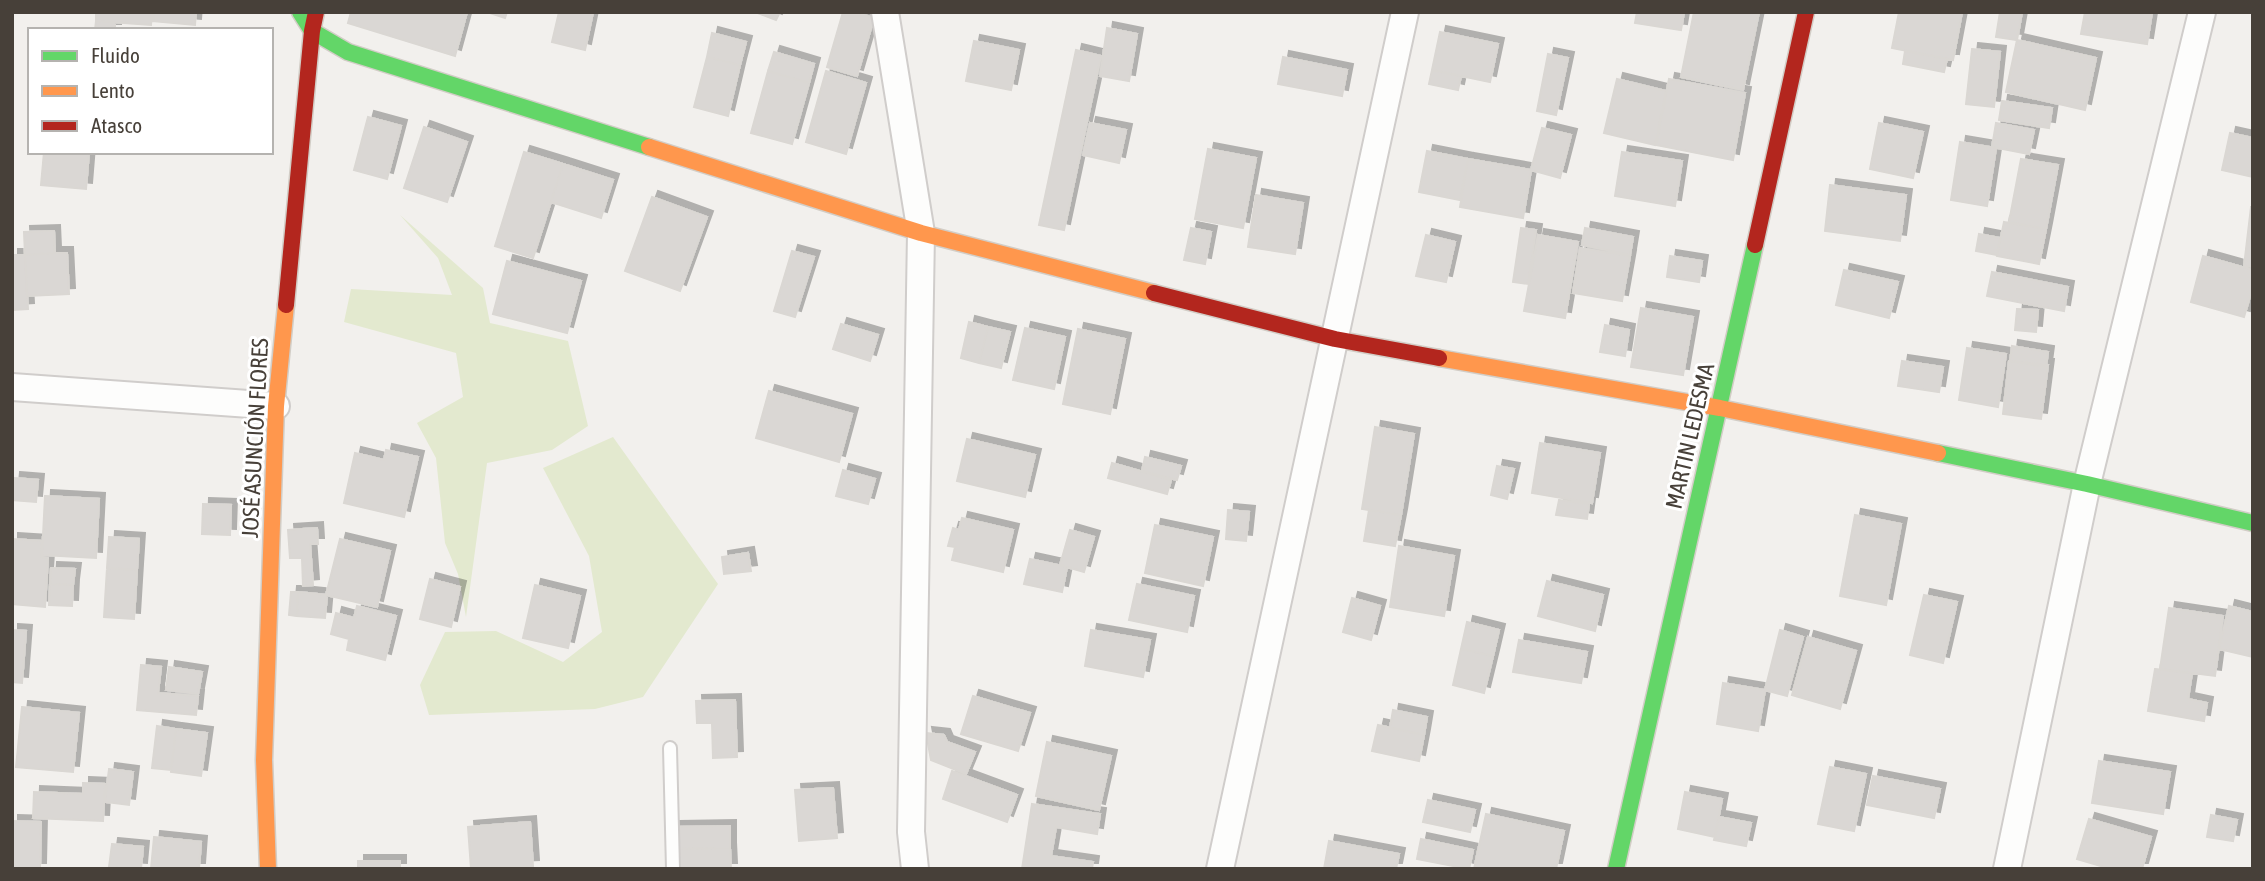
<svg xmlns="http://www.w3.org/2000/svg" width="2265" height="881" viewBox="0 0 2265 881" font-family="'Asap Condensed',sans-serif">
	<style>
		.green { fill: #e3e9cf }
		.building { fill: #dad7d4; stroke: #dad7d3; stroke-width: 2; filter: url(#shadow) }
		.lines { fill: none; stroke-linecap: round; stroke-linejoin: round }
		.lane-casing { stroke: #d0cdcb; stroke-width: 16 }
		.street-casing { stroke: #d0cdcb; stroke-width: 30 }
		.fast-casing { stroke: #d2cdc6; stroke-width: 19 }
		.slow-casing { stroke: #d2cdc6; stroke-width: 19 }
		.jam-casing { stroke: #d2cdc6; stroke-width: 19 }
		.lane { stroke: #fdfdfc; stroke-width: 12 }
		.street { stroke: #fdfdfc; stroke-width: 26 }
		.fast { stroke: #63d668; stroke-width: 16 }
		.slow { stroke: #ff974d; stroke-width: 16 }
		.jam { stroke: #b3261e; stroke-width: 16 }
		.labels { text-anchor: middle; stroke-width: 6; stroke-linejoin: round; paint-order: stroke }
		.street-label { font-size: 23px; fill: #474039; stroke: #fff }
	</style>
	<defs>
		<filter id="shadow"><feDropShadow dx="6" dy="-6" stdDeviation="0" flood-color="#0004"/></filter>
	</defs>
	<rect width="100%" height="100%" fill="#f2f0ed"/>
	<path class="green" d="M400,215L483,288L490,323L568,341L588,426L552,450L487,463L466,617L458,574L445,543L436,458L417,423L463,397L456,353L344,322L351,289L452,295L438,258Z
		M613,437L718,584L643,697L595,709L429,715L420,685L445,632L496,631L563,662L602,632L589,556L543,468Z"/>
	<path class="building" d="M96,12H152L151,25L96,21Z
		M154,12H196L195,25L153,21Z
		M351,12H467L455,56L348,23Z
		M487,12H507L505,18Z
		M559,12H593L585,50L552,42Z
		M755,12H780L776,20Z
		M843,12H854L874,18L857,76L827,67Z
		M1637,12H1684L1681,30L1635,23Z
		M1694,12H1759L1743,90L1681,77Z
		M1899,12H1962L1953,60L1892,48Z
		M2000,12H2022L2017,40L1996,37Z
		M2085,12H2152L2147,44L2081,34Z
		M96,21L115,22V30H95Z
		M1107,28L1137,34L1129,81L1100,76Z
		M1440,32L1498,44L1490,82L1432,70Z
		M712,33L746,42L740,65L707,57Z
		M2017,40L2096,58L2085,110L2006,92Z
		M974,41L1019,50L1011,90L966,81Z
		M1972,49L2000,52L1994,107L1966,104Z
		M1076,50L1101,56L1064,230L1039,225Z
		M1905,51L1947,59L1944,72L1903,64Z
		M774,52L814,64L809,83L768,71Z
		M1548,54L1568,58L1556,115L1537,111Z
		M707,57L740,65L728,116L694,107Z
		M1283,57L1347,70L1342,96L1278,84Z
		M1432,70L1461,76L1458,90L1429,84Z
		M768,71L809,83L792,144L751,133Z
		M826,71L866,83L846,154L806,142Z
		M1617,79L1666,91L1655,145L1604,133Z
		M1669,79L1745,93L1733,160L1656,145Z
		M2002,101L2052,108L2049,128L1999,120Z
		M368,117L401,126L387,179L354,170Z
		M1090,123L1126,130L1119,163L1083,155Z
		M1879,123L1923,132L1913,178L1870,169Z
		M1996,123L2034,130L2029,154L1992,147Z
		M424,127L467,142L447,202L404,188Z
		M1542,128L1571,135L1560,178L1531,170Z
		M2230,133L2253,138V177L2222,170Z
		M1960,142L1996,148L1987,206L1951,200Z
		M1208,149L1256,158L1243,228L1195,219Z
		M1427,151L1468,159L1460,200L1419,192Z
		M44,152H89L86,189L41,185Z
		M524,152L563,164L533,258L495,246Z
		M1622,152L1682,161L1675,206L1615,196Z
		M1468,159L1531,170L1523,218L1460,207Z
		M2021,159L2058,165L2046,229L2009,222Z
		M563,164L613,180L601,218L551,202Z
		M1830,185L1906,195L1900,241L1825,231Z
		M1256,195L1303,203L1295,254L1248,247Z
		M652,197L707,217L680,291L625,271Z
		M2251,207H2253V267L2244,266Z
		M2004,222L2046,229L2039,264L1997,256Z
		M1191,228L1211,232L1205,264L1184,260Z
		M1521,228L1536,230L1528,284L1513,282Z
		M1585,228L1633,237L1630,255L1582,245Z
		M54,231L55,253L25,255L24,232Z
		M1979,234L2000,238L1997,255L1976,251Z
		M1426,235L1455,242L1446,282L1416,276Z
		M1538,235L1578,242L1565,318L1524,311Z
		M1580,248L1630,256L1622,301L1573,293Z
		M792,251L814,257L795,317L774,311Z
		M55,253H67L69,294L27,296L25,255Z
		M12,255H25L28,309L12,310Z
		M1670,256L1702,261L1699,282L1667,277Z
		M2203,256L2253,270V286L2244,317L2191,302Z
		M507,261L581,281L567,333L493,314Z
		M1844,270L1898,282L1889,318L1836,305Z
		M1992,272L2068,287L2064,311L1987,296Z
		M1641,308L1693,317L1683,375L1631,367Z
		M2017,309L2038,310L2036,332L2015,330Z
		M969,322L988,327L979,363L961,358Z
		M841,324L878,335L870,361L833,349Z
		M1605,325L1629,330L1625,356L1600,352Z
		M988,327L1010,332L1001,368L979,363Z
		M1025,328L1065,337L1054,389L1013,380Z
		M1078,329L1125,339L1110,414L1063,404Z
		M2012,346L2048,352L2046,367L2010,361Z
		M1967,348L2006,354L1998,407L1959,400Z
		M1902,361L1943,367L1939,392L1898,386Z
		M2009,361L2048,365L2041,419L2003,414Z
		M769,391L852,414L839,462L756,438Z
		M1375,427L1414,434L1401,515L1362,509Z
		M967,439L1035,455L1025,497L957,481Z
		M1540,443L1600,453L1592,503L1532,493Z
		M386,450L418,457L404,517L344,503L355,453L384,460Z
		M1145,457L1181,466L1177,480L1142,471Z
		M1112,463L1171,480L1167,494L1108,478Z
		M1497,466L1514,469L1507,499L1491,495Z
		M843,470L875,479L868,504L836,496Z
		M14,478L38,480L36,502L12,500Z
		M45,496L99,499L96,558L42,555Z
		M1559,500L1589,504L1587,519L1556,515Z
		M203,504L231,505L230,535L202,534Z
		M1228,510L1249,512L1246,541L1226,539Z
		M1369,510L1401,515L1395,546L1364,541Z
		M1855,515L1901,524L1886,605L1840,596Z
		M962,518L1013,530L1003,572L952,560L955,547L948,546L953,528L959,530Z
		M1155,525L1213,537L1203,586L1145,573Z
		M317,528L318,544H310L313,585L303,586L302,558H290L288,530Z
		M1070,530L1094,537L1084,572L1060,565Z
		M109,537L139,539L137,570L107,568Z
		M12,539L42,541L41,557L48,558L45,607L12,604Z
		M340,539L390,551L377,607L326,595Z
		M1399,546L1454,556L1444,616L1390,607Z
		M748,553L751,571L724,574L722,557Z
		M1030,559L1067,567L1062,592L1024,584Z
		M51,568L75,569L73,585L50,584Z
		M107,568L137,570L134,619L104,617Z
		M430,579L460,587L451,627L420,619Z
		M1547,581L1603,595L1595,631L1538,616Z
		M50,584L73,585L72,606L49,605Z
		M1137,584L1194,596L1187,632L1129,620Z
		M535,585L580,596L568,648L523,638Z
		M291,592H298L297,616L289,615Z
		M298,592L327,595L325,618L297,616Z
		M1924,595L1957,602L1943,663L1910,655Z
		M1352,598L1380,606L1371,640L1343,632Z
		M357,606L396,616L385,660L347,650L349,639L331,634L336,613L354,618Z
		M2229,606L2253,612V657L2219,649Z
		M2169,608L2223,616L2215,676L2160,669Z
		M1467,622L1499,630L1493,656L1461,649Z
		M12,630L26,631L22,683L12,682Z
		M1091,630L1150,640L1143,677L1085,666Z
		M1780,630L1803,637L1787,696L1765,690Z
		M1808,637L1856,651L1840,709L1792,695Z
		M1519,640L1587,652L1581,683L1513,672Z
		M1461,649L1493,656L1484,693L1453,685Z
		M141,665L161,667L158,693L198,696L196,715L137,710Z
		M169,667L202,672L198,694L166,690Z
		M2155,669L2192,673L2188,699L2207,703L2204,721L2148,711Z
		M1723,683L1765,690L1758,731L1717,724Z
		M973,696L1030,713L1018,751L961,734Z
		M735,700L737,757L713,758L712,723H697L696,701Z
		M22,707L79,713L73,772L16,767Z
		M1393,710L1427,717L1424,735L1390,728Z
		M1378,725L1424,735L1419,761L1372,751Z
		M157,726L176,729L171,770L152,768Z
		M176,729L207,733L201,776L171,772Z
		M926,733L944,735L947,742L975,752L966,774L931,760Z
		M1047,742L1111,756L1099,810L1036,796Z
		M2099,761L2170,772L2163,814L2092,803Z
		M1830,767L1866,774L1854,831L1818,824Z
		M109,769L133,772L129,805L105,802Z
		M952,771L1017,795L1007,822L943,799Z
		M1873,776L1940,789L1934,818L1867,805Z
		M83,783L105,784L103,821L33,818L34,792L83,794Z
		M833,788L837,838L799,841L795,790Z
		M1685,792L1722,799L1715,837L1678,829Z
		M1428,800L1475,810L1470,832L1423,822Z
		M1032,804L1100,814L1097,834L1056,827L1051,856L1093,862L1092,869H1022Z
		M1486,814L1564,831L1556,869H1474Z
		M2211,815L2237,820L2233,841L2207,837Z
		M1719,817L1751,823L1746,846L1714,840Z
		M2089,819L2151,837L2142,869H2111L2077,859Z
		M12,821L41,822L40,869H12Z
		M530,822L533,866L471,869L468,827Z
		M730,826V848L674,849V827Z
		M154,837L201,842L199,869H151Z
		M1421,839L1473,850L1469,869L1417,859Z
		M1329,841L1399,854L1396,869H1324Z
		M112,844L143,847L141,869L109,867Z
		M730,848L731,869H674V849Z
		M358,861H400V869H358Z"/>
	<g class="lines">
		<defs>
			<path id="lane" d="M670,748L673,869"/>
			<path id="street" d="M885,12L921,233L911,832L915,869
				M12,387L276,406
				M1220,869L1405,12
				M2007,869L2087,484L2202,12"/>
			<path id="fast" d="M300,12L312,31L348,52L649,147
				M1938,453L2087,484L2253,523
				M1616,869L1755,245"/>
			<path id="slow" d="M649,147L921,233L1154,293
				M1439,358L1720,408L1938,453
				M268,869L264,760L276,406L286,305"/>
			<path id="jam" d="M1755,245L1806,12
				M1154,293L1335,339L1439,358
				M286,305L312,31L316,12"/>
		</defs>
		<use href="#lane" class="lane-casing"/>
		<use href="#street" class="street-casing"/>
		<use href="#fast" class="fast-casing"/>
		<use href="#slow" class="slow-casing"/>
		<use href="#jam" class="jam-casing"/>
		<use href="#lane" class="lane"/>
		<use href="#street" class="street"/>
		<use href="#fast" class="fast"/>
		<use href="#slow" class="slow"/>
		<use href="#jam" class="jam"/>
	</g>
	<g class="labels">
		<g class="street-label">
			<text transform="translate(1690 436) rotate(-77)" y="8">MARTIN LEDESMA</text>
			<text transform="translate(255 438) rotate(-87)" y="8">JOSÉ ASUNCIÓN FLORES</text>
		</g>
	</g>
	<rect width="2265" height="881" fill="none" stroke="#474039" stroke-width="28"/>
	<rect x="28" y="28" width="245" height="126" fill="#ffffff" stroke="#b5b3b0" stroke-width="2"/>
	<rect x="42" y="51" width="35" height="10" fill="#63d668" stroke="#b5b3b0" stroke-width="2"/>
	<text x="91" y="63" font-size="21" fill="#474039">Fluido</text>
	<rect x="42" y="86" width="35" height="10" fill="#ff974d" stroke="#b5b3b0" stroke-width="2"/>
	<text x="91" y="98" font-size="21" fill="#474039">Lento</text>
	<rect x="42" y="121" width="35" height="10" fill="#b3261e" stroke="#b5b3b0" stroke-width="2"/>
	<text x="91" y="133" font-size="21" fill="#474039">Atasco</text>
</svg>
